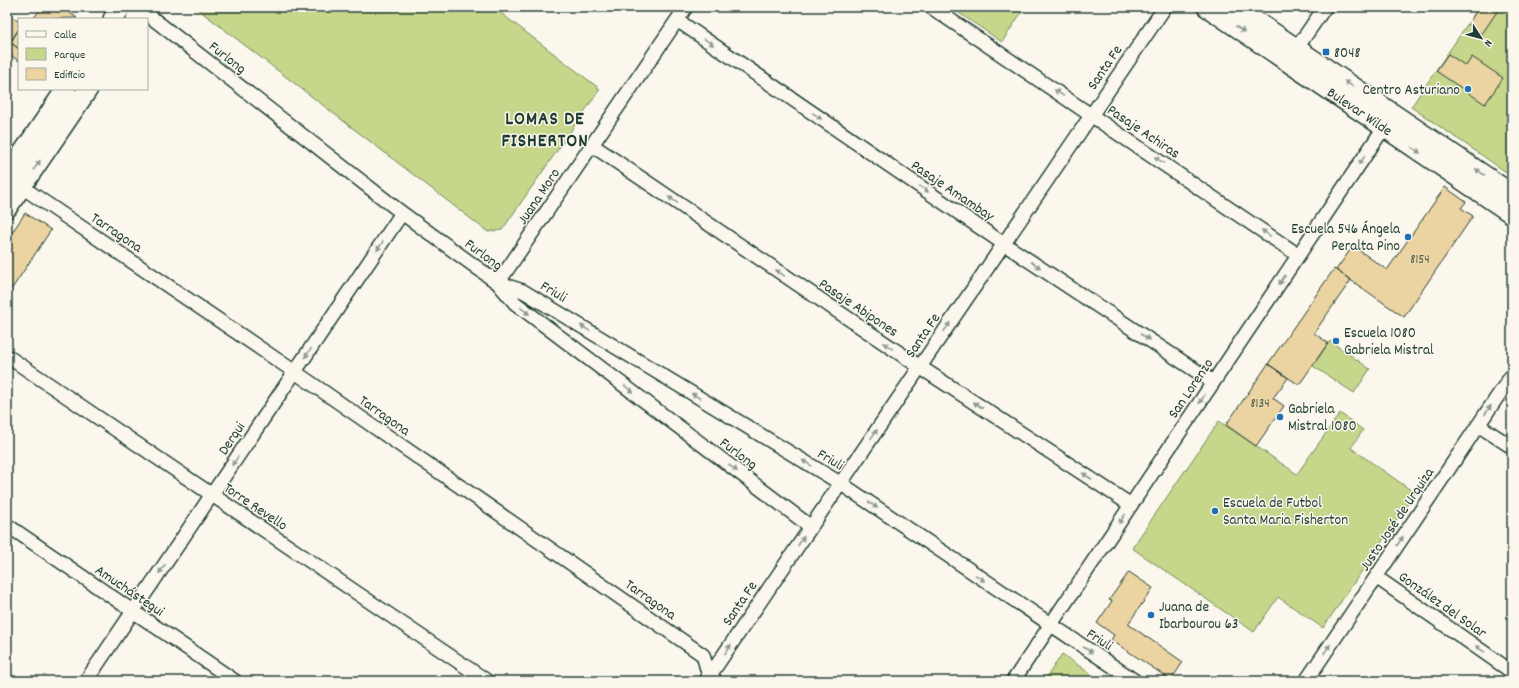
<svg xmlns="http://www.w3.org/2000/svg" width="1519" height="688" viewBox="0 0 1519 688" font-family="Dekko,sans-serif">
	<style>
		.green { fill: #c6d68b; stroke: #728a60 }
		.building { fill: #ebd3a2; stroke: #1f3d34 }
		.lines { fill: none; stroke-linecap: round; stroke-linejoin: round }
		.minor-casing { stroke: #1f3d34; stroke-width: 16 }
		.secondary-casing { stroke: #1f3d34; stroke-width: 22 }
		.minor { stroke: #fbf7ec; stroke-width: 13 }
		.secondary { stroke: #fbf7ec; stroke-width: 19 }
		.oneway { fill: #8d9a90 }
		.poi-dot { fill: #1f6fb2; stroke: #fbf7ec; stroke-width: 1.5 }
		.labels { text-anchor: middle; stroke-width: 3; stroke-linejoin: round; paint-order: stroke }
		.number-label { font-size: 13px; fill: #526250 }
		.poi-label { font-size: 15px; fill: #1f3d34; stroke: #fbf7ec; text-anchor: start }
		.street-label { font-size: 15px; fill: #1f3d34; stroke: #fbf7ec }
		.district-label { font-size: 19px; font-weight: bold; letter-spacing: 1px; fill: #1f3d34; stroke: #fbf7ec }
	</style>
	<rect width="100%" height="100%" fill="#fbf7ec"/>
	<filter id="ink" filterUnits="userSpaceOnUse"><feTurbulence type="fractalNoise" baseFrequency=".025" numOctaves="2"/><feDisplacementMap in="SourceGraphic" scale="8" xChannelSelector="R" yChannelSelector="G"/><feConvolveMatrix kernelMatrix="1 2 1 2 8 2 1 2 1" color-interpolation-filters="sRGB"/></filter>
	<g filter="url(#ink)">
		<path class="green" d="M195,7H493L600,89L502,230L488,232Z
			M950,7H1025L1002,42Z
			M1479,7H1512V176L1411,107Z
			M1330,341L1370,369L1354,393L1313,366Z
			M1340,413L1363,430L1351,448L1415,493L1323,628L1278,597L1254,632L1132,548L1219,421L1297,474Z
			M1062,654L1101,681H1044Z"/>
		<path class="building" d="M42,7H62L77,18L33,19Z
			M1479,7H1500L1482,34L1468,24Z
			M7,13L19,22V29L12,40L7,36Z
			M19,29V49L10,42Z
			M10,42L19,49V61L7,53V47Z
			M1448,54L1466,66L1472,57L1503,78L1485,104L1436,71Z
			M1445,187L1466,202L1461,208L1473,216L1404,317L1336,270L1353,246L1387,270Z
			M25,213L51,230L7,296V240Z
			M1334,269L1351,280L1314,333L1328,343L1299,385L1268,364Z
			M1268,364L1288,378L1273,398L1284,406L1256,446L1226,425Z
			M1129,572L1153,588L1128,624L1183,662L1171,680L1111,640L1114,635L1097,623L1112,601L1109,600Z"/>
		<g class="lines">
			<defs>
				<path id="minor" d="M138,7L402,213L498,283L515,303L811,527
					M931,7L1298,255
					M677,20L1004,244L1213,382
					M1292,55L1325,7
					M592,145L920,367L1131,505
					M22,187L295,372L703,655L709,676L716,681
					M498,283L523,291L840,483L1135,681
					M498,283L686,7
					M7,356L487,681
					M1478,425L1512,447
					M7,525L235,681
					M1376,577L1512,672
					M86,681L402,213
					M706,681L1165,7
					M1013,681L1389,120
					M1306,681L1512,375"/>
				<path id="secondary" d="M1207,7L1512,214
					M1235,7L1512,194
					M113,19L121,7
					M136,19L144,7
					M7,176L66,89
					M7,208L88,89"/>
			</defs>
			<use href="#minor" class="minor-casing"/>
			<use href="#secondary" class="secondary-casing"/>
			<use href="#minor" class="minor"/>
			<use href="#secondary" class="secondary"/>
		</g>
		<defs><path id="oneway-solid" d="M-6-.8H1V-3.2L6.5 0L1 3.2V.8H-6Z"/></defs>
		<g class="oneway">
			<use href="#oneway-solid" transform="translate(1240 29) rotate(34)"/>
			<use href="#oneway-solid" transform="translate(709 42) rotate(34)"/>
			<use href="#oneway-solid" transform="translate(1349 84) rotate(-146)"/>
			<use href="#oneway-solid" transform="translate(1059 93) rotate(-146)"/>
			<use href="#oneway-solid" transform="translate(817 116) rotate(34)"/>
			<use href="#oneway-solid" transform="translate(1416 150) rotate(34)"/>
			<use href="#oneway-solid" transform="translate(1159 160) rotate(-146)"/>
			<use href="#oneway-solid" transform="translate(1362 160) rotate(124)"/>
			<use href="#oneway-solid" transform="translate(37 165) rotate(-56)"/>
			<use href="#oneway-solid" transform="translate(1480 172) rotate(-146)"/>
			<use href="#oneway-solid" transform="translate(924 189) rotate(34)"/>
			<use href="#oneway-solid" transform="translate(673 200) rotate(-146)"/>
			<use href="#oneway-solid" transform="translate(1266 233) rotate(-146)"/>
			<use href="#oneway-solid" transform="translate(380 246) rotate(124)"/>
			<use href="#oneway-solid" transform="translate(1036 265) rotate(33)"/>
			<use href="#oneway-solid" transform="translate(780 273) rotate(-146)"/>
			<use href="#oneway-solid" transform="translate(1282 280) rotate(124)"/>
			<use href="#oneway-solid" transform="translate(525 311) rotate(37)"/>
			<use href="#oneway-solid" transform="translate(947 327) rotate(-56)"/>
			<use href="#oneway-solid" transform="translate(585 328) rotate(-149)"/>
			<use href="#oneway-solid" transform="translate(1145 337) rotate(33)"/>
			<use href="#oneway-solid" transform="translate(888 346) rotate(-146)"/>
			<use href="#oneway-solid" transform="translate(308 353) rotate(124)"/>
			<use href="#oneway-solid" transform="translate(629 389) rotate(37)"/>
			<use href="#oneway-solid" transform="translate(696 396) rotate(-149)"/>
			<use href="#oneway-solid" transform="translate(1202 399) rotate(124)"/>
			<use href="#oneway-solid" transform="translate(978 405) rotate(-147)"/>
			<use href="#oneway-solid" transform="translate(1488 410) rotate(-56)"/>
			<use href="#oneway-solid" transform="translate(874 434) rotate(-55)"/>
			<use href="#oneway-solid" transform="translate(235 461) rotate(124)"/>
			<use href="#oneway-solid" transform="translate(807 463) rotate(-149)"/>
			<use href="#oneway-solid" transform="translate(733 468) rotate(37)"/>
			<use href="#oneway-solid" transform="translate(1087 476) rotate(-147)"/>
			<use href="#oneway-solid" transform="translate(873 505) rotate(34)"/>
			<use href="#oneway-solid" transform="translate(1122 519) rotate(124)"/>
			<use href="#oneway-solid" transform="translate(801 541) rotate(-56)"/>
			<use href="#oneway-solid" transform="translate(1400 541) rotate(-56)"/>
			<use href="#oneway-solid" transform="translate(162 569) rotate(124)"/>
			<use href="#oneway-solid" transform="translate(980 578) rotate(34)"/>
			<use href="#oneway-solid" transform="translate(728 649) rotate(-56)"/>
			<use href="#oneway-solid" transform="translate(1327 649) rotate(-56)"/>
			<use href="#oneway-solid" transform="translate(1480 649) rotate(-145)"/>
			<use href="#oneway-solid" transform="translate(1088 650) rotate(33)"/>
		</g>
	</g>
	<g class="poi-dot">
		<rect x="1322" y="48" width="8" height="8" rx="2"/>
		<circle cx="1468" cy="89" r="4"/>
		<circle cx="1408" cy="237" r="4"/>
		<circle cx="1336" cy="341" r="4"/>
		<circle cx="1280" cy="417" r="4"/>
		<circle cx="1215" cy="511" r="4"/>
		<circle cx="1151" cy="615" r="4"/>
	</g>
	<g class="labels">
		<g class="number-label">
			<text x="1420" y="263">8154</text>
			<text x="1260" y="407">8134</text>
		</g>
		<g class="poi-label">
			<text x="1334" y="57">8048</text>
			<text x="1460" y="94" text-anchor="end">Centro Asturiano</text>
			<text x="1400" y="233" text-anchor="end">Escuela 546 Ángela<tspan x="1400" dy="17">Peralta Pino</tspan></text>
			<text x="1344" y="337">Escuela 1080<tspan x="1344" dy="17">Gabriela Mistral</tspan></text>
			<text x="1288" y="413">Gabriela<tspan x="1288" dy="17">Mistral 1080</tspan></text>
			<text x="1223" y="507">Escuela de Futbol<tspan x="1223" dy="17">Santa Maria Fisherton</tspan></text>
			<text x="1159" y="611">Juana de<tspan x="1159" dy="17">Ibarbourou 63</tspan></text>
		</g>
		<g class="street-label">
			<text transform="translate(228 57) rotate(38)" y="5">Furlong</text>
			<text transform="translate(1104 67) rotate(-56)" y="5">Santa Fe</text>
			<text transform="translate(1360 111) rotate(34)" y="5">Bulevar Wilde</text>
			<text transform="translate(1144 131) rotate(34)" y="5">Pasaje Achiras</text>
			<text transform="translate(953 190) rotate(34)" y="5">Pasaje Amambay</text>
			<text transform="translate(538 196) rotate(-56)" y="5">Juana Moro</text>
			<text transform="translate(117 232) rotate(34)" y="5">Tarragona</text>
			<text transform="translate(484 254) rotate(36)" y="5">Furlong</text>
			<text transform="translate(554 291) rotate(31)" y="5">Friuli</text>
			<text transform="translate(859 307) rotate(34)" y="5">Pasaje Abipones</text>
			<text transform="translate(922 335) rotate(-56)" y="5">Santa Fe</text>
			<text transform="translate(1190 388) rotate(-56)" y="5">San Lorenzo</text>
			<text transform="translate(385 415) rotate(35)" y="5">Tarragona</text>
			<text transform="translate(231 438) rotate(-56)" y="5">Derqui</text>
			<text transform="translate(739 453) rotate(37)" y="5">Furlong</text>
			<text transform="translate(831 459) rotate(31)" y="5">Friuli</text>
			<text transform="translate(256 506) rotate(34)" y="5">Torre Revello</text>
			<text transform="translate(1396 519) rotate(-56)" y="5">Justo José de Urquiza</text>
			<text transform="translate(130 590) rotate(34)" y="5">Amuchástegui</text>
			<text transform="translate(651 599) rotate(35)" y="5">Tarragona</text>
			<text transform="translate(739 603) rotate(-56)" y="5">Santa Fe</text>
			<text transform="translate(1443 604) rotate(35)" y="5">González del Solar</text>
			<text transform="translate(1100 639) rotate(33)" y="5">Friuli</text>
		</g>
		<g class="district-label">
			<text x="545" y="124">LOMAS DE<tspan x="545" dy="22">FISHERTON</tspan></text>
		</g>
	</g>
	<rect width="1519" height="688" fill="none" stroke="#fbf7ec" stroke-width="24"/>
	<rect x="12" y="12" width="1495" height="664" fill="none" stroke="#1f3d34" stroke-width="1.5" filter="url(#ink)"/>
	<rect x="18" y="18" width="130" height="72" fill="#fbf7ec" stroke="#a3ada2"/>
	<rect x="26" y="31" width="20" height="6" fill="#fbf7ec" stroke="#a3ada2"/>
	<text x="54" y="38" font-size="12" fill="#1f3d34">Calle</text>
	<rect x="26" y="48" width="20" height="12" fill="#c6d68b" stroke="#a3ada2"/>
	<text x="54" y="58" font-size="12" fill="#1f3d34">Parque</text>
	<rect x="26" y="68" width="20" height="12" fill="#ebd3a2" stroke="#a3ada2"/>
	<text x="54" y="78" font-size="12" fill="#1f3d34">Edificio</text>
	<g transform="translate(1481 38) rotate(126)" stroke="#fbf7ec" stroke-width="3" paint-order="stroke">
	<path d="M0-3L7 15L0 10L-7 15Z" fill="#1f3d34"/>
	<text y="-6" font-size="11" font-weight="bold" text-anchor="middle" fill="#1f3d34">N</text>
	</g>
</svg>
